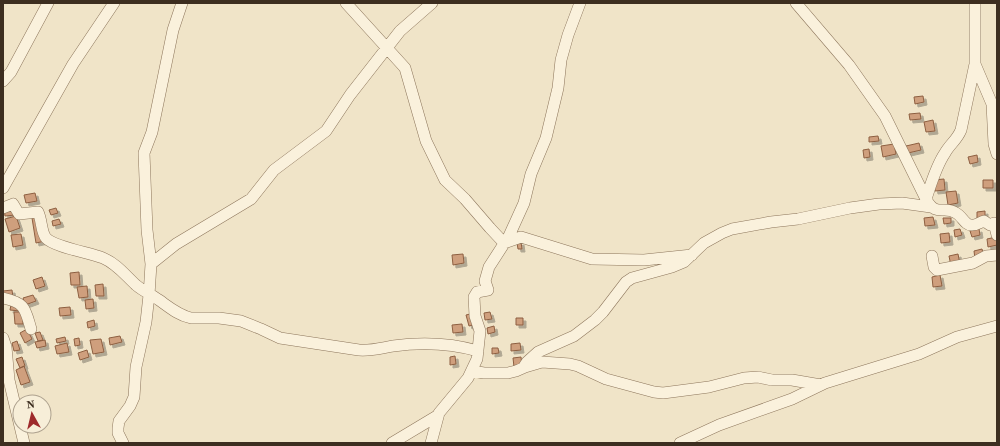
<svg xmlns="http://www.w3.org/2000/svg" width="1000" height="446" viewBox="0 0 1000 446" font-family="'Source Serif 4',serif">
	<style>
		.building { fill: #cf9f7d; stroke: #8d5f41; filter: url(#shadow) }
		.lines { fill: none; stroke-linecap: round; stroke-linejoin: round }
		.minor-casing { stroke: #8d765c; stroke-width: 12 }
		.minor { stroke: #faf1dc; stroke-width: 11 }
	</style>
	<defs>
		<filter id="shadow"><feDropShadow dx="3" dy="3" stdDeviation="0" flood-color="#0004"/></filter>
	</defs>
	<rect width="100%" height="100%" fill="#f0e4c8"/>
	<path class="building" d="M923,96L924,102L915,104L914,97Z
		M920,113L921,119L910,120L909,114Z
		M933,120L935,131L926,132L924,122Z
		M878,136L879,141L869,142V137Z
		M919,143L921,150L908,153L906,146Z
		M894,144L896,154L883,157L881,146Z
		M869,149L870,157L864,158L863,150Z
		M977,155L978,162L970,164L968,157Z
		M944,179L945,190L935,191L933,180Z
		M983,180H993V188H983Z
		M956,191L958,203L948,205L946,192Z
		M35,193L37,201L26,203L24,195Z
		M14,208L15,215L5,216L4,209Z
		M56,208L58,213L51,215L49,210Z
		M985,211V219H977V212Z
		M16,216L20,228L9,232L5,219Z
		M40,216L45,241L36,243L32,218Z
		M933,217L935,225L925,226L924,218Z
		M943,218H951V223L944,224Z
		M59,219L61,224L53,226L52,221Z
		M960,229L962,235L955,237L954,230Z
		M979,229L980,235L972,237L970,231Z
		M949,233L950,242L941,243L940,234Z
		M21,234L23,245L13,247L11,235Z
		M996,237L997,245L988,247L987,239Z
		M521,242L522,249H518L517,243Z
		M982,249L984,257L975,259L974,251Z
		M463,254L464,263L453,265L452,255Z
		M958,254L960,264L951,266L949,256Z
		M79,272L80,285H71L70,273Z
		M940,275L942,286L933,287L932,277Z
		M42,277L45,286L36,289L33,280Z
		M103,284L104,296H96L95,285Z
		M87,286L88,297L79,298L77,287Z
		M12,290L13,297L3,298V291Z
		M33,295L36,301L25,305L23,298Z
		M93,299L94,308L86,309L85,300Z
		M11,305L21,306L20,311L10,310Z
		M70,307L71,315L60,316L59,308Z
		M14,312H23V324H15Z
		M490,312L492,319L485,320L484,313Z
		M474,313L477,324L469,326L466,315Z
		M516,318H523V325H516Z
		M94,320L95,326L88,328L87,322Z
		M462,324L463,332L453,333L452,325Z
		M494,326L495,332L488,334L487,328Z
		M27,329L32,339L25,343L20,333Z
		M40,332L43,340L38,341L35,333Z
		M120,336L122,342L110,345L109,338Z
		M65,337L66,341L57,343L56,339Z
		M79,338L80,345L75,346L74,339Z
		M101,339L104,352L93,354L90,340Z
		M45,340L46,346L37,348L35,342Z
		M17,341L20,350L14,351L12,343Z
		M67,343L69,352L57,354L55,346Z
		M520,343L521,350L511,351V344Z
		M492,348H498L499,353L492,354Z
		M87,350L89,357L80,360L78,353Z
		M455,356L456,364L450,365V357Z
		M22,357L25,366L20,368L16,359Z
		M521,357L522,366L514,367L513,358Z
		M24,366L30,382L21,385L16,370Z"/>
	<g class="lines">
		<defs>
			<path id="minor" d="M346,3L405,68L426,141L445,180L465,199L490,228L504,243L521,237L592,259L644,260L692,255
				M796,3L849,65L885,116L926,199C936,218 944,205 956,213C962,216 965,225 971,225C976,226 980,222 984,221L990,225L994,223L997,235
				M975,64L992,104L994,144L997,154
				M3,81L11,72L48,3
				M3,188L73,64L114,3
				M926,199C931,184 936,166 945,153C950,144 957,140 961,130L975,64V3
				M3,208L13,204L19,214L38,212C42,220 41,232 46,238C54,247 91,253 103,258C117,264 125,275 136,285C143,291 152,295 159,300C169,307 178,315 191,318H219L241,321L261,329L280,338L359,350C371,351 381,348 393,346C422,342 450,343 478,351
				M932,256L934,267L937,270L973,263L986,256L997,255
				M151,264L176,244L251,199L274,170L326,131L350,95L400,31L432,3
				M3,298C26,303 25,309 31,329
				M3,338L6,347L9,380L24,443
				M523,368L527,362L538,352L574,336L595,320L603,312L626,282L632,278L672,267L684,262L704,243L722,233L732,229L771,222L798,219L850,208L879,204L902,203L931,207
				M472,371L484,373H508L516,371L525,367L542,362L570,364L578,366L606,379L654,392L663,393L709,387L744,378L758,377L772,380H792L821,385
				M123,443L118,433V428L119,421L130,406L134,397L136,367L146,322L149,295L151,264L147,230L144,153L152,132L173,30L182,3
				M392,443L437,416
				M431,443L439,413L468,378L477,359L480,331L475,316L474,297L477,292L488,290L485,281L489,267L509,236L524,203L531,174L546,138L558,88L561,60L568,35L580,3
				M680,443L719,425L792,399L825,383L919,354L957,337L997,326"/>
		</defs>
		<use href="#minor" class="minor-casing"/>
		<use href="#minor" class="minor"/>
	</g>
	<rect width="1000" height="446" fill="none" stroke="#3d2e20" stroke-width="8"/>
	<g transform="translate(32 414) rotate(352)"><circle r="19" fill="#f7eed8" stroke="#ada18e"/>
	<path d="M0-3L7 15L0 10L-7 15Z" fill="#9e2a2b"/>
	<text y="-6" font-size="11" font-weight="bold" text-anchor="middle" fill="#3d2e20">N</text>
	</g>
</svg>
